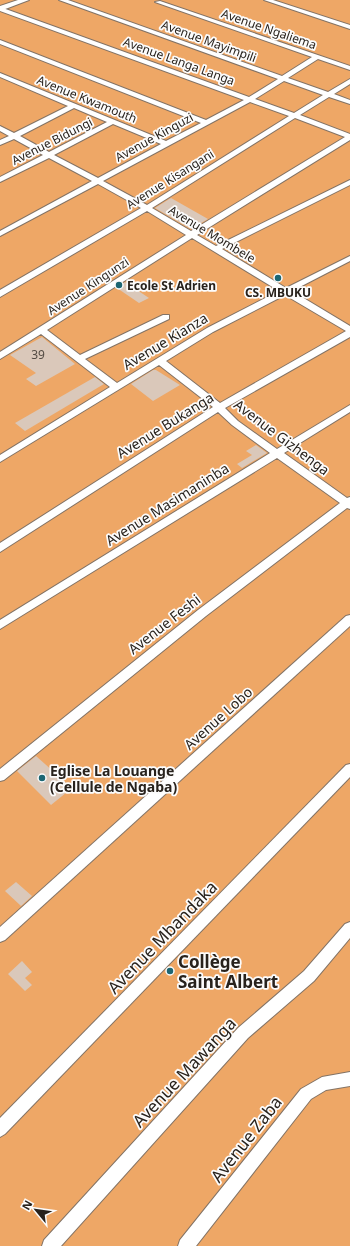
<svg xmlns="http://www.w3.org/2000/svg" width="350" height="1246" viewBox="0 0 350 1246" font-family="'Noto Sans',sans-serif">
	<rect width="100%" height="100%" fill="#feebdc"/>
	<rect fill="#eea766" x="0" y="0" width="350" height="1246"/>
	<g fill="#dac8ba">
		<path d="M 171,198 L 208,219 L 191,229 L 155,208 Z"/>
		<path d="M 125,282 L 149,298 L 139,303 L 117,288 Z"/>
		<path d="M 42,337 L 75,364 L 36,386 L 26,379 L 36,373 L 10,355 Z"/>
		<path d="M 153,370 L 156,370 L 180,385 L 153,401 L 131,384 Z"/>
		<path d="M 95,377 L 104,384 L 25,431 L 15,423 Z"/>
		<path d="M 256,445 L 267,453 L 242,468 L 237,464 L 252,455 L 246,451 Z"/>
		<path d="M 36,756 L 72,788 L 51,805 L 17,771 Z"/>
		<path d="M 16,882 L 32,896 L 21,906 L 5,891 Z"/>
		<path d="M 22,961 L 32,972 L 25,978 L 32,985 L 25,991 L 8,974 Z"/>
	</g>
	<g fill="none" stroke-linecap="round" stroke-linejoin="round">
		<defs>
			<g id="minor">
				<path d="M 59,0 L 68,0 L 282,76 L 312,57 L 155,2 L 160,1 L 350,66 L 350,70 L 318,59 L 288,78 L 328,92 L 350,79 L 350,84 L 334,94 L 350,100 L 350,104 L 329,97 L 300,115 L 350,134 L 350,140 L 197,235 L 216,246 L 350,180 L 350,185 L 222,249 L 286,288 L 350,256 L 350,261 L 292,291 L 350,326 L 350,337 L 225,408 L 238,421 L 277,449 L 350,405 L 350,412 L 284,453 L 347,498 L 350,497 L 350,509 L 347,508 L 206,616 L 4,780 L 0,781 L 0,769 L 198,610 L 340,503 L 277,458 L 0,629 L 0,620 L 270,453 L 232,425 L 218,412 L 0,552 L 0,543 L 213,407 L 159,365 L 0,462 L 0,455 L 110,387 L 41,334 L 0,359 L 0,352 L 186,235 L 147,211 L 0,297 L 0,290 L 141,208 L 98,184 L 0,236 L 0,231 L 92,181 L 49,158 L 0,182 L 0,177 L 43,155 L 14,139 L 0,145 L 0,140 L 9,136 L 0,131 L 0,126 L 14,133 L 68,106 L 0,77 L 0,73 L 166,141 L 201,123 L 0,44 L 0,40 L 206,120 L 244,100 L 0,11 L 0,7 L 249,97 L 278,79 ZM 284,81 L 323,95 L 294,113 L 255,99 ZM 250,102 L 289,116 L 147,205 L 103,181 ZM 74,108 L 107,122 L 49,152 L 20,136 ZM 295,118 L 345,137 L 191,231 L 152,208 ZM 113,124 L 161,144 L 98,178 L 54,155 ZM 192,238 L 279,291 L 207,328 L 117,383 L 85,359 L 169,319 L 169,315 L 163,315 L 80,355 L 47,330 ZM 285,295 L 346,331 L 220,403 L 166,361 L 213,332 Z"/>
				<path d="M 264,0 L 273,0 L 350,25 L 350,29 Z"/>
				<path d="M 350,615 L 350,626 L 5,940 L 0,942 L 0,927 L 346,616 Z"/>
				<path d="M 350,764 L 350,777 L 5,1134 L 0,1137 L 0,1118 L 346,765 Z"/>
				<path d="M 350,922 L 350,938 L 314,981 L 248,1038 L 61,1246 L 42,1246 L 44,1240 L 238,1028 L 304,971 L 345,924 Z"/>
				<path d="M 350,1072 L 350,1086 L 326,1090 L 311,1099 L 196,1246 L 178,1246 L 180,1240 L 301,1089 L 322,1077 Z"/>
			</g>
			<path id="major" d="M 18,0 L 29,0 L 0,11 L 0,6 Z"/>
		</defs>
		<use href="#minor" stroke="#837365" stroke-width="2"/>
		<use href="#major" stroke="#837365" stroke-width="2"/>
		<use href="#minor" fill="#fff" fill-rule="evenodd"/>
		<use href="#major" fill="#fff" fill-rule="evenodd"/>
	</g>
	<g fill="#1d6673" stroke="#fcfcfc" stroke-width="1.5">
		<circle cx="278" cy="278" r="4"/>
		<circle cx="119" cy="285" r="4"/>
		<circle cx="42" cy="778" r="4"/>
		<circle cx="170" cy="971" r="4"/>
	</g>
	<g text-anchor="middle" dominant-baseline="central" stroke-width="3.5" stroke-linejoin="round" paint-order="stroke">
		<g font-size="12" fill="#28221c" stroke="#fcfcfc">
			<text transform="translate(269 29) rotate(19)">Avenue Ngaliema</text>
			<text transform="translate(209 41) rotate(20)">Avenue Mayimpili</text>
			<text transform="translate(179 61) rotate(20)">Avenue Langa Langa</text>
			<text transform="translate(87 99) rotate(22)">Avenue Kwamouth</text>
			<text transform="translate(154 137) rotate(-29)">Avenue Kinguzi</text>
			<text transform="translate(52 141) rotate(-27)">Avenue Bidungi</text>
			<text transform="translate(170 179) rotate(-32)">Avenue Kisangani</text>
			<text transform="translate(212 234) rotate(31)">Avenue Mombele</text>
			<text transform="translate(88 286) rotate(-33)">Avenue Kingunzi</text>
		</g>
		<g font-size="12" font-weight="bold" fill="#28221c" stroke="#fcfcfc" text-anchor="start">
			<text x="127" y="285">Ecole St Adrien</text>
			<text x="278" y="292" text-anchor="middle">CS. MBUKU</text>
		</g>
		<g font-size="12" fill="#544c44">
			<text x="38" y="354">39</text>
		</g>
		<g font-size="14" fill="#28221c" stroke="#fcfcfc">
			<text transform="translate(165 341) rotate(-31)">Avenue Kianza</text>
			<text transform="translate(165 425) rotate(-32)">Avenue Bukanga</text>
			<text transform="translate(282 437) rotate(37)">Avenue Gizhenga</text>
			<text transform="translate(167 504) rotate(-32)">Avenue Masimaninba</text>
			<text transform="translate(164 624) rotate(-38)">Avenue Feshi</text>
			<text transform="translate(218 718) rotate(-42)">Avenue Lobo</text>
		</g>
		<g font-size="14" font-weight="bold" fill="#28221c" stroke="#fcfcfc" text-anchor="start">
			<text x="50" y="770">Eglise La Louange<tspan x="50" dy="16">(Cellule de Ngaba)</tspan></text>
		</g>
		<g font-size="17" fill="#28221c" stroke="#fcfcfc">
			<text transform="translate(162 937) rotate(-46)">Avenue Mbandaka</text>
			<text transform="translate(184 1072) rotate(-47)">Avenue Mawanga</text>
			<text transform="translate(246 1139) rotate(-52)">Avenue Zaba</text>
		</g>
		<g font-size="17" font-weight="bold" fill="#28221c" stroke="#fcfcfc" text-anchor="start">
			<text x="178" y="961">Collège<tspan x="178" dy="20">Saint Albert</tspan></text>
		</g>
	</g>
	<g transform="translate(36 1210) rotate(299)" stroke="#fcfcfc" stroke-width="3" paint-order="stroke">
	<path d="M0-3L7 15L0 10L-7 15Z" fill="#28221c"/>
	<text y="-6" font-size="11" font-weight="bold" text-anchor="middle" fill="#28221c">N</text>
	</g>
</svg>
